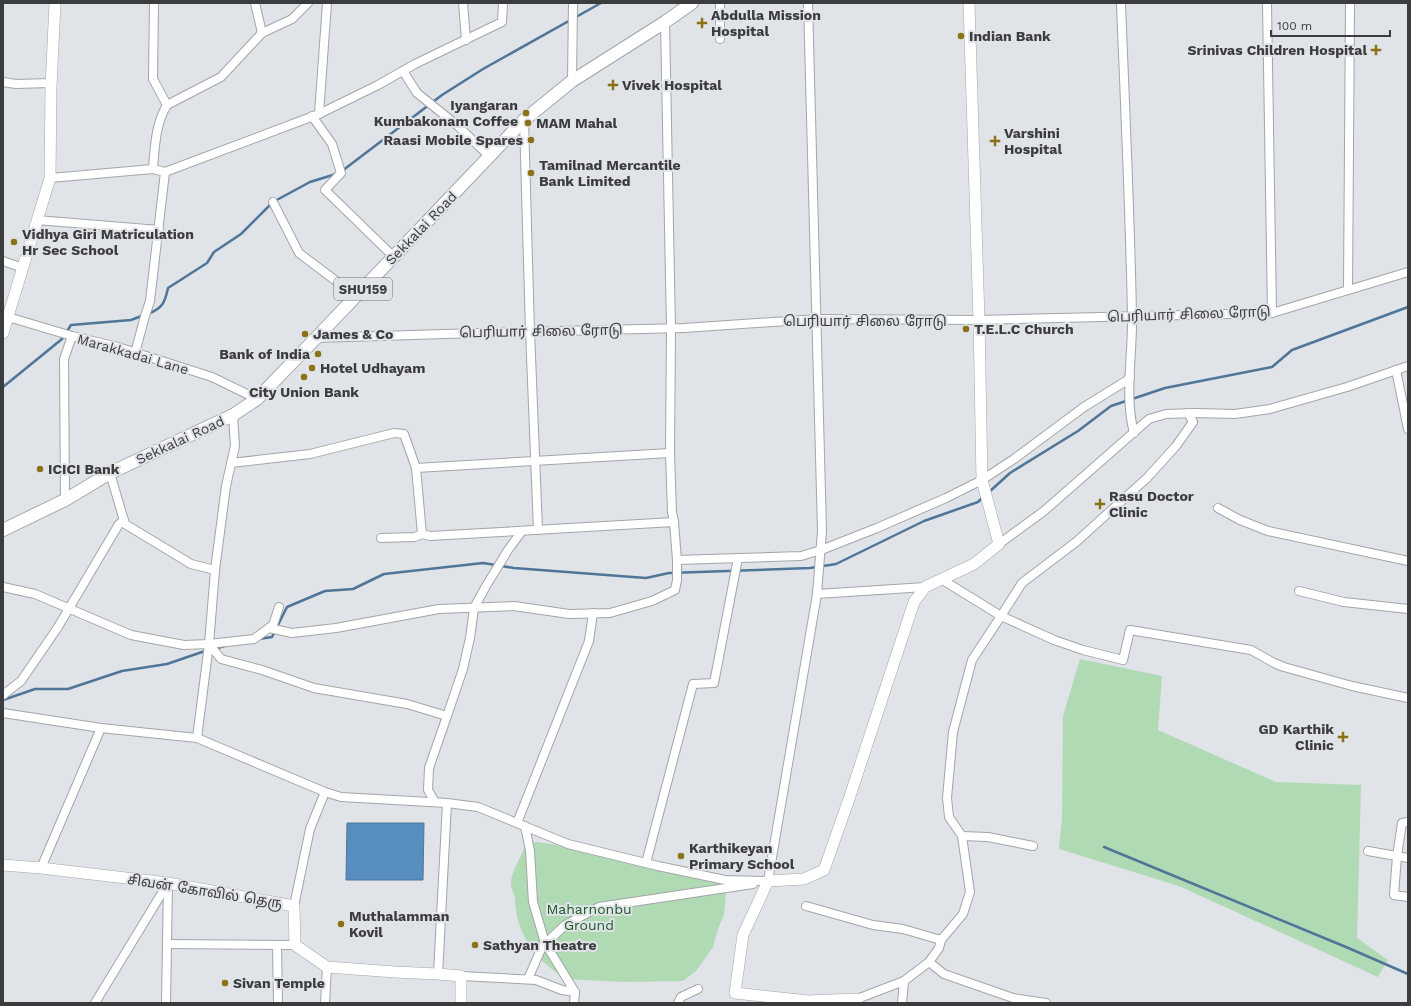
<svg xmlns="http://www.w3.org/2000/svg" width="1411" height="1006" viewBox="0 0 1411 1006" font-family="'Work Sans','Noto Sans Tamil',sans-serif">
	<rect width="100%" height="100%" fill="#e0e3e7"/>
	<g fill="#b0dab4">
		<path d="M 1080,659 L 1162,676 L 1158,730 L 1276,782 L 1361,785 L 1357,938 L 1388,960 L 1378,977 L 1179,886 L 1059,849 L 1062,817 L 1063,716 Z"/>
		<path d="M 537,842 L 563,846 L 701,880 L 727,883 L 724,915 L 718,929 L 713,947 L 696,971 L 683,981 L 623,982 L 566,979 C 544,966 525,945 518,920 C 516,913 515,906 515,899 C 514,893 510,887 511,881 C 512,871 522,855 526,844 Z"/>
	</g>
	<path fill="#578ebf" stroke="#4f7598" d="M 347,823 L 424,823 L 423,880 L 346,880 Z"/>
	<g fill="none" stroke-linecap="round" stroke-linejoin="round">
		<g stroke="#4f7598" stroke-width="2.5">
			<path d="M 342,171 L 442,95 L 483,69 L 601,3"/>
			<path d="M 148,314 C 163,308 165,302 168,288 L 207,263 L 214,252 L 241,234 L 273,202 L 310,182 L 336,174"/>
			<path d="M 3,387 L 62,339 L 71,325 L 131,320 L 144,315"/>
			<path d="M 988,493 L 1010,473 L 1078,431 L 1111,406 L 1165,388 L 1272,367 L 1292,350 L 1408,307"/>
			<path d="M 501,566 L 514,568 L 646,578 L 669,573 L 810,568 L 836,564 L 924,521 L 978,502 L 983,497"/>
			<path d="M 259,639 L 272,637 L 287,607 L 325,591 L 353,589 L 384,574 L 483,563 L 496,565"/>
			<path d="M 214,649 L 225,646"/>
			<path d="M 3,700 L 35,689 L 68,689 L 122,671 L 167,664 L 205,651"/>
			<path d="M 1104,847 L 1346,947 L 1408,974"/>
		</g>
		<defs>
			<g id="street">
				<path d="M 154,3 L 153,79 L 167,105"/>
				<path d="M 255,3 L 262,33"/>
				<path d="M 463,3 L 466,40"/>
				<path d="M 808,3 L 822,531 L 817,594"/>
				<path d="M 1121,3 C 1125,107 1130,211 1132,315 C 1133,354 1124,395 1134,433"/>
				<path d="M 1267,3 L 1272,313"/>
				<path d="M 665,22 L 671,328 L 670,453 L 672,512 L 674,522"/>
				<path d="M 720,39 L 720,3"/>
				<path d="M 403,71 L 417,93 L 458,126 L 489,156"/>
				<path d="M 572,81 L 573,3"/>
				<path d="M 3,82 L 16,84 L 51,83"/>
				<path d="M 167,105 L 221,77 L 262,33 L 292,19 L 308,3"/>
				<path d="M 319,114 L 327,3"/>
				<path d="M 312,116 L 332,144 L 341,173 L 325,190 L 394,257"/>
				<path d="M 524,120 L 530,331 L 538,530"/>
				<path d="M 153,169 C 155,147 155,125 167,105"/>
				<path d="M 50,178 L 153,169 L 165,172 L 319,114 L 378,85 L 415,64 L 502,22 L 503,3"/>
				<path d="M 273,202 L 299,253 L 356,296"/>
				<path d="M 37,220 L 159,230"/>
				<path d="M 3,261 L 23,268"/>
				<path d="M 1348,289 L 1350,3"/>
				<path d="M 8,317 L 72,336"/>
				<path d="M 316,338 L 477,333 L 684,328 L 817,319 L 979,320 L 1272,313 L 1408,272"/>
				<path d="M 135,353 L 145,316 L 150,301 L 165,172"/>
				<path d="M 1396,370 L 1408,429"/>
				<path d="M 231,463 L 310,454 L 394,433 L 404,434 L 416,468 L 422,534"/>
				<path d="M 416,468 L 670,453"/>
				<path d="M 110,473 L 125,524 L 191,564 L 215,570 L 209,644 L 197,738"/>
				<path d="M 65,500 L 64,359 L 72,336 L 118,347 L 212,377 L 257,399"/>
				<path d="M 1218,508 L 1240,520 L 1268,531 L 1408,561"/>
				<path d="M 999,544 L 1044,511 L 1149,419 L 1166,414 L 1196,413 L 1235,414 L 1270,409 L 1347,387 L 1408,366"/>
				<path d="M 677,560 L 801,556 L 821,550 L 877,528 L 946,498 L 982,480 L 1014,459 L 1084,407 L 1126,381 L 1130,377"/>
				<path d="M 215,570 L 226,486 L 235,446 L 233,415"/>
				<path d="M 941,579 L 1001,616 L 1022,583 L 1076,542 L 1147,478 L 1176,446 L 1193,422 L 1188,413"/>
				<path d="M 3,587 L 35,594 L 131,635 L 184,645 L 209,644 L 254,639 L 273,625 L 279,607"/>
				<path d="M 1299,591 L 1344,602 L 1408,609"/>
				<path d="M 269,628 L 292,633 L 336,628 L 439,609 L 514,606 L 569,614 L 610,613 L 652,601 L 675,590 L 677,580 L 677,560 L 674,522 L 430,536 L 422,534 L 415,537 L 381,538"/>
				<path d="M 209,644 L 221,659 L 262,670 L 314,688 L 407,704 L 447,716 L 463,669 L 470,638 L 474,608 L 486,586 L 508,550 L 522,531"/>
				<path d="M 3,695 L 21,681 L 58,627 L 119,524 L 124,520"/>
				<path d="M 3,713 L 101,728 L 197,738 L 325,792 L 341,797 L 447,803 L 478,807 L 568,844 L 658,866 L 725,880 L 768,881 L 817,594 L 925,587"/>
				<path d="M 435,802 L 428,790 L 429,768 L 447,716"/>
				<path d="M 1408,822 L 1402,823 L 1397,856 L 1394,895 L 1408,897"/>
				<path d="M 517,823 L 589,641 L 593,613"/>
				<path d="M 525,826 L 530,851 L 533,902 L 545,943 L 575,992 L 574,1003"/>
				<path d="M 962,836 L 988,837 L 1033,846"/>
				<path d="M 1368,851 L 1408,858"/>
				<path d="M 646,863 L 693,684 L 714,683 L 738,558"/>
				<path d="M 41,868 L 101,728"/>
				<path d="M 294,906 L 310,829 L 325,792"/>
				<path d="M 806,906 L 873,925 L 903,929 L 941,940"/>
				<path d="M 167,944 L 295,945"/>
				<path d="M 277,945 L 278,1003"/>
				<path d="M 929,962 L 944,974 L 1013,998 L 1046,1003"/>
				<path d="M 438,974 L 447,803"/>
				<path d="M 461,976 L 536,980 L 562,990 L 575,992"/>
				<path d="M 528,979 L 542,947 L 565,925 L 599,907 L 753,884"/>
				<path d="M 904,981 L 929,962 L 939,948 L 941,940 L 963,914 L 970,892 L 962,836 L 949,817 L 947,798 L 953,732 L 972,660 L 1001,616 L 1054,640 L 1083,650 L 1123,660 L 1130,630 L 1251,650 L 1274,663 L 1284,667 L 1352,686 L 1408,698"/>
				<path d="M 857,999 L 904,981 L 902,1003"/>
				<path d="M 95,1003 L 168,883"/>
				<path d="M 166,1003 L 168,883"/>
				<path d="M 325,1003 L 327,967"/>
				<path d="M 678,1003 L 681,997 L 698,989"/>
			</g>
			<g id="secondary">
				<path d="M 3,333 L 50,178 L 51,87 L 55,3"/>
				<path d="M 3,865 L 41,868 L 168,883 L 294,906 L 295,945 L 327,967 L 395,972 L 438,974 L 461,976 L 461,1003"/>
				<path d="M 857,1003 L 857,999 L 808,1001 L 735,993 L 743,935 L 768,881 L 804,879 L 824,870 L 849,799 L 914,602 L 925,587 L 974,564 L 999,544 L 982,480 L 979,320 L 969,3"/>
			</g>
			<path id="primary" d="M 3,530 L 65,500 L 110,473 L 233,415 L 257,399 L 316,338 L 524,120 L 572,81 L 665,22 L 692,3"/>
		</defs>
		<use href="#street" stroke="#a2a6a9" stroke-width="10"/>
		<use href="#secondary" stroke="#a2a6a9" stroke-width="12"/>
		<use href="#primary" stroke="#a2a6a9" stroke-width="14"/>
		<use href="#street" stroke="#fff" stroke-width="8"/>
		<use href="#secondary" stroke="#fff" stroke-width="11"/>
		<use href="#primary" stroke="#fff" stroke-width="12"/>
	</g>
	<g fill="#8a7215" stroke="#e0e3e7" stroke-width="1.5">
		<path d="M700 17h4v4h4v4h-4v4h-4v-4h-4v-4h4z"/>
		<circle cx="961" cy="36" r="4"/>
		<path d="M1374 44h4v4h4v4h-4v4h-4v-4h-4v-4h4z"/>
		<path d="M611 79h4v4h4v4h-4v4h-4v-4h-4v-4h4z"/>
		<circle cx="526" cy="113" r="4"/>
		<circle cx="528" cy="123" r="4"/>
		<circle cx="531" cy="140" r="4"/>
		<path d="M993 135h4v4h4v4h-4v4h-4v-4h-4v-4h4z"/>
		<circle cx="531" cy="173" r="4"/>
		<circle cx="14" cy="242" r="4"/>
		<circle cx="966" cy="329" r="4"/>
		<circle cx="305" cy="334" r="4"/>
		<circle cx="318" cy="354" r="4"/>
		<circle cx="312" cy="368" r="4"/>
		<circle cx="304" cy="377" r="4"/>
		<circle cx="40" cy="469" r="4"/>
		<path d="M1098 498h4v4h4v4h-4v4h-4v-4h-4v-4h4z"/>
		<path d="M1341 731h4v4h4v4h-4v4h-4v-4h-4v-4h4z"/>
		<circle cx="681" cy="856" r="4"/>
		<circle cx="341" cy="924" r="4"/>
		<circle cx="475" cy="945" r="4"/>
		<circle cx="225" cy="983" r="4"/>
	</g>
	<g text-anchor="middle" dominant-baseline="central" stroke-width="4" stroke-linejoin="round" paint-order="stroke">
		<rect fill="#e0e3e7" stroke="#6c6e71" stroke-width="1" x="334" y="278" width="58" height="22" rx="3"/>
		<g font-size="13" font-weight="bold" fill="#3b3c3e">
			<text x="363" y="289">SHU159</text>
		</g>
		<g font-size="14" font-weight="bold" fill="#3b3c3e" stroke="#e0e3e7" text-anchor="start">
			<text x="711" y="15">Abdulla Mission<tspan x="711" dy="16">Hospital</tspan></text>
			<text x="969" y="36">Indian Bank</text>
			<text x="1367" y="50" text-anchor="end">Srinivas Children Hospital</text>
			<text x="622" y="85">Vivek Hospital</text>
			<text x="518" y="105" text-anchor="end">Iyangaran<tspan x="518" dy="16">Kumbakonam Coffee</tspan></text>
			<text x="536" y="123">MAM Mahal</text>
			<text x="1004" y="133">Varshini<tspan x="1004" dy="16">Hospital</tspan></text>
			<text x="523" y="140" text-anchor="end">Raasi Mobile Spares</text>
			<text x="539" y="165">Tamilnad Mercantile<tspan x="539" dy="16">Bank Limited</tspan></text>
			<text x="22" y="234">Vidhya Giri Matriculation<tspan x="22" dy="16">Hr Sec School</tspan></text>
			<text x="974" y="329">T.E.L.C Church</text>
			<text x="313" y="334">James &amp; Co</text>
			<text x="310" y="354" text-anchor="end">Bank of India</text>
			<text x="320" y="368">Hotel Udhayam</text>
			<text x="304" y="392" text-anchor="middle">City Union Bank</text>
			<text x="48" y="469">ICICI Bank</text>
			<text x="1109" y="496">Rasu Doctor<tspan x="1109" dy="16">Clinic</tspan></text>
			<text x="1334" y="729" text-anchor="end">GD Karthik<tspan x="1334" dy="16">Clinic</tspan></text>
			<text x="689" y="848">Karthikeyan<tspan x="689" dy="16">Primary School</tspan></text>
			<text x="349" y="916">Muthalamman<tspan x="349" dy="16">Kovil</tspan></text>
			<text x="483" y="945">Sathyan Theatre</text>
			<text x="233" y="983">Sivan Temple</text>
		</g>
		<g font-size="14" fill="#3b3c3e" stroke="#e0e3e7">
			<text transform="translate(421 228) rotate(-46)">Sekkalai Road</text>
			<text transform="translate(1189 314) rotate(-2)">பெரியார் சிலை ரோடு</text>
			<text x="865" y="321">பெரியார் சிலை ரோடு</text>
			<text transform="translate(541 331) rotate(-1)">பெரியார் சிலை ரோடு</text>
			<text transform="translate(133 354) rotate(16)">Marakkadai Lane</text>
			<text transform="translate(180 440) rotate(-25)">Sekkalai Road</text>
			<text transform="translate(205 891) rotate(9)">சிவன் கோவில் தெரு</text>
		</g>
		<g font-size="14" fill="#1c5929" stroke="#e0e3e7">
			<text x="589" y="909">Maharnonbu<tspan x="589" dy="16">Ground</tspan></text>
		</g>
	</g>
	<rect width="1411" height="1006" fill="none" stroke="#3b3c3e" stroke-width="8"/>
	<path d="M1271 30v6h119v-6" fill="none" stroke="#3b3c3e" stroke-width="2"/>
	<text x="1277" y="30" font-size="12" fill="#3b3c3e" stroke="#e0e3e7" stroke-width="3" paint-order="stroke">100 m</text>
</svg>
